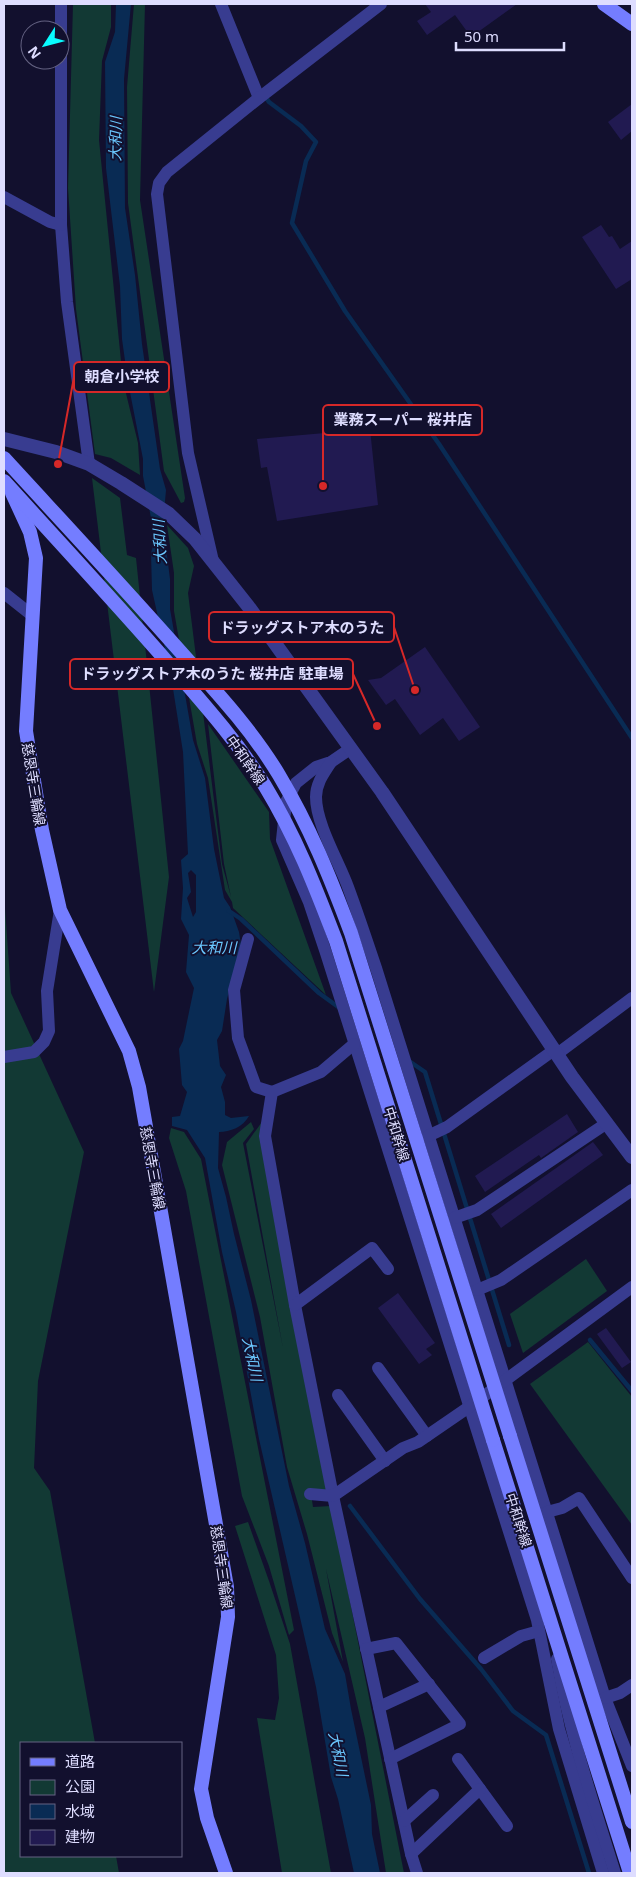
<svg xmlns="http://www.w3.org/2000/svg" width="636" height="1877" viewBox="0 0 636 1877" font-family="'Noto Sans','Noto Sans JP',sans-serif">
	<rect width="100%" height="100%" fill="#12102e"/>
	<g fill="#123934">
		<path d="M 73,4 L 111,4 L 111,27 L 102,61 L 99,140 L 123,381 L 138,443 L 140,475 L 111,458 L 95,454 L 76,309 L 68,188 Z"/>
		<path d="M 134,4 L 145,4 L 140,200 L 185,498 L 184,502 L 181,503 L 164,471 L 128,203 L 127,87 Z"/>
		<path d="M 92,478 L 120,498 L 127,555 L 136,558 L 169,877 L 154,992 Z"/>
		<path d="M 167,525 L 188,548 L 194,566 L 188,593 L 222,864 L 231,897 L 224,864 L 208,724 L 269,812 L 270,839 L 326,995 L 233,908 L 232,902 L 225,890 L 208,778 L 197,744 L 174,611 L 174,573 Z"/>
		<path d="M 4,894 L 11,993 L 84,1152 L 38,1381 L 34,1468 L 50,1491 L 95,1743 L 21,1743 L 21,1856 L 116,1856 L 119,1873 L 4,1873 Z"/>
		<path d="M 264,1119 L 329,1496 L 311,1494 L 313,1507 L 331,1506 L 404,1873 L 386,1873 L 365,1738 L 326,1569 L 343,1662 L 332,1633 L 307,1534 L 287,1467 L 260,1317 L 222,1165 L 227,1142 L 251,1122 L 254,1129 L 243,1143 L 283,1348 L 246,1144 Z"/>
		<path d="M 171,1128 L 184,1132 L 201,1159 L 294,1630 L 289,1635 L 269,1566 L 242,1496 L 186,1191 L 169,1138 Z"/>
		<path d="M 586,1259 L 607,1291 L 523,1353 L 510,1314 Z"/>
		<path d="M 588,1342 L 632,1397 L 632,1525 L 530,1384 Z"/>
		<path d="M 248,1522 L 269,1581 L 290,1644 L 331,1873 L 282,1873 L 257,1718 L 275,1720 L 279,1698 L 276,1655 L 235,1526 Z"/>
	</g>
	<path fill="#092b54" fill-rule="evenodd" d="M 116,4 L 131,4 L 124,79 L 125,208 L 135,275 L 142,344 L 160,469 L 166,490 L 163,524 L 170,579 L 170,609 L 193,740 L 205,778 L 214,849 L 224,898 L 230,907 L 239,932 L 241,945 L 227,999 L 222,1031 L 217,1040 L 220,1066 L 226,1075 L 221,1087 L 225,1102 L 225,1115 L 231,1118 L 249,1116 C 243,1127 230,1132 219,1132 L 218,1168 L 226,1197 L 234,1234 L 251,1300 L 289,1486 L 305,1543 L 325,1629 L 345,1674 L 351,1709 L 371,1805 L 372,1834 L 380,1873 L 354,1873 L 338,1799 L 331,1777 L 316,1687 L 259,1439 L 236,1312 L 222,1252 L 205,1158 L 187,1130 L 172,1126 L 172,1117 L 180,1116 L 187,1092 L 182,1085 L 179,1049 L 183,1041 L 194,988 L 186,972 L 189,935 L 181,919 L 183,888 L 181,860 L 188,854 L 183,752 L 171,676 L 152,590 L 151,553 L 155,539 L 143,476 L 143,459 L 128,382 L 122,339 L 120,286 L 106,168 L 105,62 L 115,32 ZM 191,870 L 196,875 L 196,912 L 193,917 L 187,898 L 191,892 L 188,873 Z"/>
	<g fill="none" stroke-linecap="round" stroke-linejoin="round">
		<g stroke="#092b54" stroke-width="4.5">
			<path d="M 265,96 L 269,102 L 301,126 L 316,142 L 306,161 L 292,223 L 345,311 L 439,444 L 632,738"/>
			<path d="M 229,911 L 241,919 L 319,993 L 341,1009"/>
			<path d="M 409,1061 L 425,1072 L 509,1345"/>
			<path d="M 590,1340 L 632,1391"/>
			<path d="M 350,1506 L 420,1599 L 481,1669 L 513,1711 L 546,1735 L 589,1873"/>
		</g>
	</g>
	<g fill="#211a51">
		<path d="M 425,4 L 517,4 L 471,37 L 455,15 L 427,35 L 417,21 L 431,12 Z"/>
		<path d="M 632,104 L 632,131 L 621,140 L 608,122 Z"/>
		<path d="M 601,225 L 609,237 L 612,236 L 620,249 L 632,241 L 632,279 L 616,289 L 582,237 Z"/>
		<path d="M 370,429 L 378,505 L 277,521 L 267,467 L 261,468 L 257,439 Z"/>
		<path d="M 425,647 L 480,727 L 459,741 L 443,718 L 420,735 L 395,699 L 386,705 L 368,680 L 381,678 Z"/>
		<path d="M 567,1114 L 578,1132 L 541,1158 L 539,1155 L 485,1192 L 475,1176 Z"/>
		<path d="M 593,1142 L 603,1155 L 501,1228 L 491,1214 Z"/>
		<path d="M 398,1293 L 435,1343 L 426,1349 L 432,1355 L 419,1364 L 378,1308 Z"/>
		<path d="M 606,1328 L 631,1362 L 622,1368 L 597,1334 Z"/>
	</g>
	<g fill="none" stroke-linecap="round" stroke-linejoin="round">
		<g stroke="#383c90" stroke-width="12">
			<path d="M 61,4 L 61,225 L 67,302 L 89,464"/>
			<path d="M 221,4 L 259,98"/>
			<path d="M 4,197 L 50,222 L 61,225"/>
			<path d="M 213,561 L 188,453 L 157,194 L 159,183 L 167,172 L 259,98 L 381,4"/>
			<path d="M 4,593 L 33,616"/>
			<path d="M 350,749 L 331,762 L 316,767 L 296,783 L 286,802 L 282,840 L 309,902 L 326,953 L 537,1620 L 559,1729 L 603,1873"/>
			<path d="M 331,762 C 324,773 316,783 316,797 C 316,824 339,862 348,887 C 358,914 367,941 376,968 L 605,1698 L 632,1766"/>
			<path d="M 248,939 L 234,990 L 238,1038 L 256,1087 L 272,1092"/>
			<path d="M 354,1044 L 321,1072 L 272,1092 L 265,1136 L 295,1305 L 333,1496 L 411,1854 L 417,1873"/>
			<path d="M 557,1054 L 632,998"/>
			<path d="M 4,1057 L 34,1052 L 44,1042 L 49,1031 L 47,991 L 60,910"/>
			<path d="M 428,1136 L 447,1127 L 554,1050"/>
			<path d="M 454,1218 L 477,1210 L 607,1123"/>
			<path d="M 477,1290 L 501,1280 L 632,1190"/>
			<path d="M 295,1305 L 372,1248 L 388,1269"/>
			<path d="M 378,1368 L 427,1436"/>
			<path d="M 338,1395 L 385,1461"/>
			<path d="M 310,1494 L 333,1496 L 403,1448 L 418,1442 L 469,1407 L 632,1287"/>
			<path d="M 547,1512 L 562,1508 L 579,1498 L 632,1578"/>
			<path d="M 366,1649 L 396,1643 L 460,1724 L 390,1759"/>
			<path d="M 484,1658 L 521,1636 L 539,1631"/>
			<path d="M 557,1659 C 569,1732 593,1802 615,1873"/>
			<path d="M 605,1698 L 620,1693 L 632,1685"/>
			<path d="M 379,1707 L 429,1684"/>
			<path d="M 458,1759 L 507,1826"/>
			<path d="M 404,1821 L 433,1795"/>
			<path d="M 411,1854 L 480,1789"/>
		</g>
		<path stroke="#383c90" stroke-width="14" d="M 4,439 L 56,452 L 89,464 L 121,483 L 169,514 L 195,539 L 248,606 L 382,792 L 572,1077 L 632,1157"/>
		<g stroke="#747dff" stroke-width="14">
			<path d="M 604,4 L 632,24"/>
			<path d="M 12,493 L 30,532 L 36,558 L 26,731 L 42,830 L 60,910 L 129,1051 L 139,1087 L 227,1587 L 228,1617 L 201,1789 L 207,1818 L 226,1873"/>
			<path d="M 510,1436 L 632,1822"/>
			<path d="M 493,1440 L 630,1873"/>
		</g>
		<g stroke="#747dff" stroke-width="14">
			<path d="M 4,458 C 59,518 115,578 170,640 C 208,683 249,725 279,775 C 310,827 330,877 351,933 L 510,1436"/>
			<path d="M 4,481 C 59,542 115,602 169,664 C 203,703 238,742 265,786 C 296,837 315,886 336,941 L 493,1440"/>
		</g>
	</g>
	<g text-anchor="middle" dominant-baseline="central" stroke-width="4" stroke-linejoin="round" paint-order="stroke">
		<g font-size="14" fill="#deddff" stroke="#12102e">
			<text transform="translate(246 760) rotate(55)">中和幹線</text>
			<text transform="translate(34 784) rotate(81)">慈恩寺三輪線</text>
			<text transform="translate(397 1134) rotate(73)">中和幹線</text>
			<text transform="translate(153 1168) rotate(80)">慈恩寺三輪線</text>
			<text transform="translate(519 1520) rotate(72)">中和幹線</text>
			<text transform="translate(222 1567) rotate(82)">慈恩寺三輪線</text>
		</g>
		<g font-size="15" font-style="italic" fill="#6bc8ff" stroke="#12102e">
			<text transform="translate(115 139) rotate(-89)">大和川</text>
			<text transform="translate(159 542) rotate(-93)">大和川</text>
			<text x="214" y="947">大和川</text>
			<text transform="translate(253 1359) rotate(78)">大和川</text>
			<text transform="translate(339 1754) rotate(79)">大和川</text>
		</g>
	</g>
	<path fill="none" stroke="#d62828" stroke-width="2" d="M58 464L74 377M323 486L323 420M415 690L394 627M377 726L353 674"/>
	<g fill="#d62828" stroke="#12102e" stroke-width="2">
		<circle cx="58" cy="464" r="5"/>
		<circle cx="323" cy="486" r="5"/>
		<circle cx="415" cy="690" r="5"/>
		<circle cx="377" cy="726" r="5"/>
	</g>
	<g fill="#12102e" stroke="#d62828" stroke-width="2">
		<rect x="74" y="362" width="95" height="30" rx="5"/>
		<rect x="323" y="405" width="159" height="30" rx="5"/>
		<rect x="209" y="612" width="185" height="30" rx="5"/>
		<rect x="70" y="659" width="283" height="30" rx="5"/>
	</g>
	<g font-size="15" text-anchor="middle" font-weight="bold" fill="#deddff">
		<text x="122" y="382">朝倉小学校</text>
		<text x="403" y="425">業務スーパー 桜井店</text>
		<text x="302" y="633">ドラッグストア木のうた</text>
		<text x="212" y="679">ドラッグストア木のうた 桜井店 駐車場</text>
	</g>
	<rect width="636" height="1877" fill="none" stroke="#deddff" stroke-width="10"/>
	<rect x="20" y="1742" width="162" height="115" fill="#12102e" stroke="#646282"/>
	<rect x="30" y="1758" width="25" height="8" fill="#747dff" stroke="#646282"/>
	<text x="65" y="1767" font-size="15" fill="#deddff">道路</text>
	<rect x="30" y="1780" width="25" height="15" fill="#123934" stroke="#646282"/>
	<text x="65" y="1792" font-size="15" fill="#deddff">公園</text>
	<rect x="30" y="1804" width="25" height="15" fill="#092b54" stroke="#646282"/>
	<text x="65" y="1817" font-size="15" fill="#deddff">水域</text>
	<rect x="30" y="1830" width="25" height="15" fill="#211a51" stroke="#646282"/>
	<text x="65" y="1842" font-size="15" fill="#deddff">建物</text>
	<g transform="translate(45 45) rotate(234)"><circle r="24" fill="#12102e" stroke="#646282"/>
	<path d="M0-4L9 19L0 12L-9 19Z" fill="#09fcff"/>
	<text y="-8" font-size="14" font-weight="bold" text-anchor="middle" fill="#deddff">N</text>
	</g>
	<path d="M456 42v8h108v-8" fill="none" stroke="#deddff" stroke-width="2.5"/>
	<text x="464" y="42" font-size="15" fill="#deddff" stroke="#12102e" stroke-width="4" paint-order="stroke">50 m</text>
</svg>
